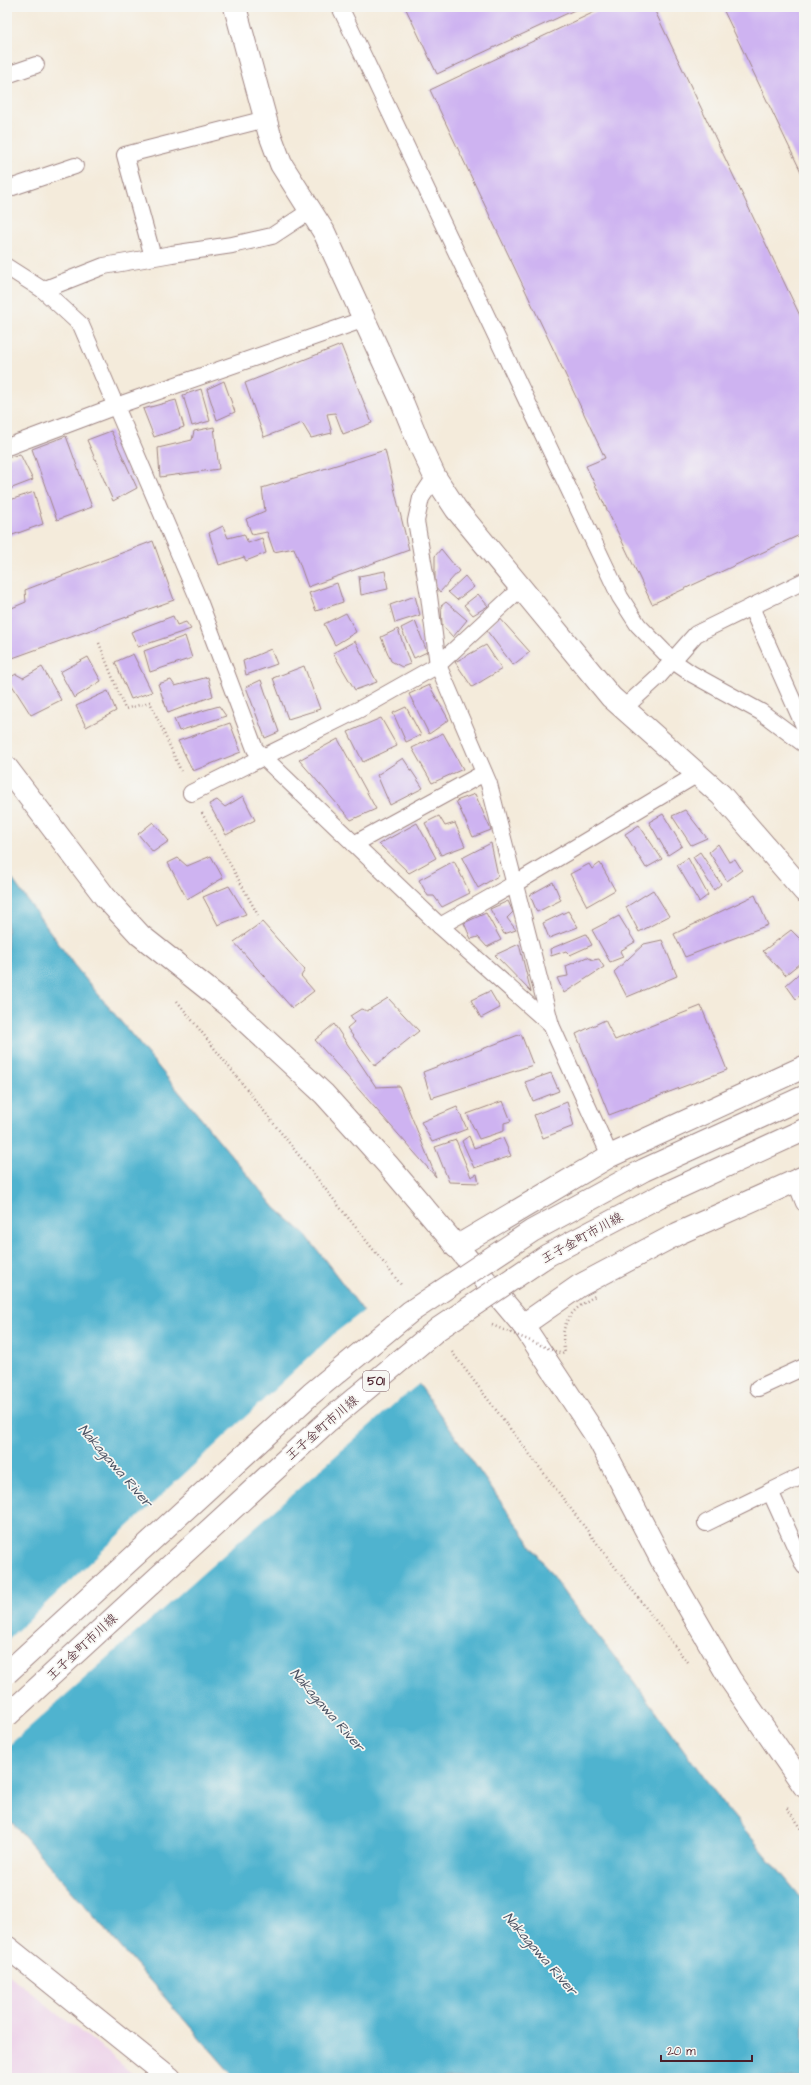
<svg xmlns="http://www.w3.org/2000/svg" width="811" height="2085" viewBox="0 0 811 2085" font-family="'Architects Daughter','Klee One',sans-serif">
	<rect width="100%" height="100%" fill="#f6f6f2"/>
	<filter id="ink" filterUnits="userSpaceOnUse"><feTurbulence type="fractalNoise" baseFrequency=".025" numOctaves="2"/><feDisplacementMap in="SourceGraphic" scale="8" xChannelSelector="R" yChannelSelector="G"/><feConvolveMatrix kernelMatrix="1 2 1 2 8 2 1 2 1" color-interpolation-filters="sRGB"/></filter>
	<filter id="wash" filterUnits="userSpaceOnUse"><feTurbulence type="fractalNoise" baseFrequency=".012" numOctaves="4" result="noise"/><feDisplacementMap in="SourceGraphic" scale="16" xChannelSelector="R" yChannelSelector="G"/><feGaussianBlur stdDeviation="0.9" result="paint"/><feColorMatrix in="noise" values="0 0 0 0 0 0 0 0 0 0 0 0 0 0 0 0 0 1.4 0 .05"/><feComposite in="paint" operator="in"/></filter>
	<g filter="url(#wash)">
		<rect width="100%" height="100%" fill="#f4ebdb"/>
		<path fill="#edd1e9" d="M 7,1973 L 58,2015 L 99,2045 L 137,2078 L 7,2078 Z"/>
		<path fill="#50b3cf" stroke="#4d697d" d="M 7,872 L 74,965 L 275,1208 L 306,1235 L 423,1390 L 567,1597 L 629,1675 L 725,1806 L 804,1901 L 804,2078 L 235,2078 L 7,1817 Z"/>
		<path fill="#f4ebdb" d="M 365,1310 L 420,1383 L 394,1404 L 7,1747 L 7,1640 L 335,1333 Z"/>
		<g id="blocks">
			<g fill="#ceb3f1">
				<path d="M 405,7 L 581,7 L 437,74 Z"/>
				<path d="M 605,7 L 653,7 L 804,324 L 804,533 L 652,604 L 586,466 L 605,458 L 430,90 Z"/>
				<path d="M 722,7 L 804,7 L 804,178 Z"/>
				<path d="M 341,345 L 372,423 L 343,434 L 335,413 L 327,414 L 332,433 L 311,438 L 302,423 L 264,437 L 245,383 Z"/>
				<path d="M 224,381 L 235,412 L 217,420 L 207,389 Z"/>
				<path d="M 201,389 L 210,421 L 192,426 L 183,395 Z"/>
				<path d="M 176,400 L 184,427 L 154,437 L 143,409 Z"/>
				<path d="M 214,427 L 219,469 L 160,477 L 158,448 L 192,440 L 194,431 Z"/>
				<path d="M 111,431 L 137,488 L 113,501 L 87,440 Z"/>
				<path d="M 66,436 L 92,507 L 57,520 L 32,449 Z"/>
				<path d="M 385,450 L 409,550 L 308,587 L 294,548 L 274,552 L 267,532 L 252,535 L 246,519 L 265,511 L 262,488 Z"/>
				<path d="M 20,454 L 33,480 L 7,490 L 7,458 Z"/>
				<path d="M 34,492 L 43,524 L 7,537 L 7,501 Z"/>
				<path d="M 223,526 L 228,538 L 244,534 L 248,543 L 262,538 L 266,553 L 246,561 L 244,557 L 219,565 L 209,533 Z"/>
				<path d="M 153,541 L 174,600 L 7,660 L 7,610 L 26,602 L 25,590 Z"/>
				<path d="M 441,549 L 459,571 L 440,592 L 435,586 L 435,556 Z"/>
				<path d="M 385,571 L 388,589 L 361,595 L 359,576 Z"/>
				<path d="M 465,576 L 474,587 L 457,600 L 448,592 Z"/>
				<path d="M 337,583 L 343,602 L 316,611 L 309,593 Z"/>
				<path d="M 478,594 L 488,606 L 473,615 L 464,605 Z"/>
				<path d="M 415,596 L 420,615 L 395,623 L 390,605 Z"/>
				<path d="M 446,602 L 467,620 L 453,637 L 442,625 L 441,606 Z"/>
				<path d="M 346,613 L 356,632 L 335,645 L 324,624 Z"/>
				<path d="M 173,616 L 177,625 L 186,622 L 191,629 L 138,647 L 131,632 Z"/>
				<path d="M 498,616 L 530,652 L 513,665 L 487,631 Z"/>
				<path d="M 415,621 L 427,652 L 414,658 L 401,628 Z"/>
				<path d="M 398,629 L 410,664 L 402,667 L 391,661 L 381,637 Z"/>
				<path d="M 185,636 L 192,658 L 150,672 L 144,651 Z"/>
				<path d="M 355,641 L 377,682 L 355,690 L 333,653 Z"/>
				<path d="M 486,645 L 502,669 L 472,687 L 455,662 Z"/>
				<path d="M 271,649 L 277,664 L 246,675 L 243,661 Z"/>
				<path d="M 133,654 L 152,692 L 131,699 L 115,662 Z"/>
				<path d="M 88,657 L 101,681 L 74,698 L 60,672 Z"/>
				<path d="M 304,666 L 320,709 L 288,719 L 273,678 Z"/>
				<path d="M 42,667 L 61,700 L 31,715 L 8,679 L 16,674 L 23,678 Z"/>
				<path d="M 208,677 L 213,696 L 168,713 L 158,684 L 171,680 L 175,686 Z"/>
				<path d="M 261,680 L 279,732 L 265,738 L 246,687 Z"/>
				<path d="M 429,685 L 449,720 L 429,734 L 409,694 Z"/>
				<path d="M 108,691 L 116,711 L 86,727 L 76,706 Z"/>
				<path d="M 219,706 L 226,716 L 179,731 L 174,719 Z"/>
				<path d="M 406,707 L 421,735 L 406,742 L 393,713 Z"/>
				<path d="M 381,718 L 397,746 L 363,762 L 348,732 Z"/>
				<path d="M 230,723 L 241,752 L 193,771 L 178,741 Z"/>
				<path d="M 443,733 L 463,769 L 432,783 L 412,748 Z"/>
				<path d="M 338,739 L 376,809 L 351,820 L 299,760 Z"/>
				<path d="M 403,758 L 423,788 L 390,805 L 377,775 Z"/>
				<path d="M 475,794 L 491,830 L 473,837 L 456,801 Z"/>
				<path d="M 243,796 L 255,820 L 226,835 L 209,804 L 217,800 L 225,807 Z"/>
				<path d="M 685,810 L 707,838 L 691,845 L 672,816 Z"/>
				<path d="M 663,814 L 682,846 L 668,855 L 649,822 Z"/>
				<path d="M 439,816 L 445,826 L 455,823 L 465,846 L 441,855 L 425,823 Z"/>
				<path d="M 153,822 L 169,841 L 153,852 L 138,834 Z"/>
				<path d="M 417,823 L 436,858 L 409,873 L 379,844 Z"/>
				<path d="M 639,825 L 662,859 L 646,868 L 625,834 Z"/>
				<path d="M 491,843 L 498,876 L 478,888 L 462,858 Z"/>
				<path d="M 718,844 L 729,862 L 735,859 L 742,870 L 727,881 L 709,852 Z"/>
				<path d="M 700,852 L 721,884 L 714,890 L 693,857 Z"/>
				<path d="M 211,856 L 223,878 L 187,899 L 168,863 L 178,858 L 187,866 Z"/>
				<path d="M 688,858 L 708,895 L 699,902 L 677,865 Z"/>
				<path d="M 454,861 L 470,893 L 442,907 L 434,896 L 428,896 L 419,880 Z"/>
				<path d="M 600,863 L 615,890 L 587,906 L 570,874 L 589,864 L 592,869 Z"/>
				<path d="M 553,882 L 561,900 L 537,912 L 530,895 Z"/>
				<path d="M 229,886 L 246,914 L 218,925 L 203,897 Z"/>
				<path d="M 653,890 L 669,916 L 639,932 L 626,907 Z"/>
				<path d="M 755,895 L 768,925 L 685,957 L 674,934 Z"/>
				<path d="M 508,901 L 513,912 L 507,918 L 516,930 L 504,934 L 490,909 Z"/>
				<path d="M 568,911 L 578,927 L 549,938 L 543,923 Z"/>
				<path d="M 486,913 L 501,940 L 487,947 L 478,937 L 471,939 L 464,923 Z"/>
				<path d="M 619,916 L 635,942 L 620,951 L 623,957 L 610,962 L 592,930 Z"/>
				<path d="M 262,922 L 305,970 L 301,976 L 314,991 L 292,1008 L 234,942 Z"/>
				<path d="M 791,930 L 804,943 L 804,960 L 785,975 L 763,951 Z"/>
				<path d="M 586,934 L 592,945 L 570,955 L 566,951 L 551,956 L 550,949 Z"/>
				<path d="M 662,940 L 677,976 L 627,997 L 614,972 L 644,944 Z"/>
				<path d="M 519,944 L 531,992 L 495,955 Z"/>
				<path d="M 587,957 L 593,960 L 599,959 L 604,967 L 564,993 L 557,978 L 568,976 L 566,966 Z"/>
				<path d="M 804,969 L 804,992 L 796,999 L 786,985 Z"/>
				<path d="M 490,991 L 500,1008 L 481,1018 L 471,1000 Z"/>
				<path d="M 388,998 L 419,1031 L 375,1066 L 347,1028 L 354,1022 L 350,1016 L 361,1009 L 367,1011 Z"/>
				<path d="M 701,1006 L 727,1070 L 609,1115 L 576,1034 L 605,1020 L 615,1040 Z"/>
				<path d="M 334,1024 L 376,1087 L 399,1086 L 436,1177 L 315,1040 Z"/>
				<path d="M 521,1034 L 533,1065 L 431,1098 L 423,1072 Z"/>
				<path d="M 551,1073 L 559,1091 L 533,1101 L 525,1082 Z"/>
				<path d="M 503,1101 L 511,1121 L 504,1123 L 504,1131 L 479,1139 L 467,1114 Z"/>
				<path d="M 567,1102 L 574,1126 L 543,1138 L 534,1115 Z"/>
				<path d="M 457,1107 L 467,1129 L 432,1142 L 421,1122 Z"/>
				<path d="M 469,1136 L 474,1148 L 503,1138 L 511,1156 L 474,1168 L 462,1141 Z"/>
				<path d="M 456,1140 L 471,1177 L 477,1174 L 479,1183 L 449,1182 L 435,1147 Z"/>
			</g>
		</g>
	</g>
	<g filter="url(#ink)">
		<use href="#blocks" fill-opacity="0" stroke="#9f8583" stroke-width="1"/>
		<g fill="none" stroke-linecap="round" stroke-linejoin="round">
			<defs>
				<g id="lane">
					<path d="M 340,7 L 620,597 L 638,625 L 673,661 L 692,674 L 761,712 L 804,744"/>
					<path d="M 7,75 L 36,65"/>
					<path d="M 7,189 L 75,166"/>
					<path d="M 153,257 L 125,155 L 266,119"/>
					<path d="M 7,267 L 43,290 L 81,325 L 198,598 L 255,749 L 440,926 L 551,1025 L 610,1156"/>
					<path d="M 43,290 L 104,266 L 172,254 L 232,245 L 272,236 L 310,211"/>
					<path d="M 7,447 L 116,406 L 365,319"/>
					<path d="M 435,477 L 421,498 L 416,521 L 429,596 L 438,665 L 489,784 L 551,1025"/>
					<path d="M 751,607 L 804,726"/>
					<path d="M 624,708 L 659,676 L 696,634 L 804,581"/>
					<path d="M 191,793 L 360,709 L 438,665 L 522,587"/>
					<path d="M 354,844 L 484,773"/>
					<path d="M 440,926 L 516,883 L 696,775"/>
					<path d="M 795,1180 L 804,1203"/>
					<path d="M 758,1388 L 804,1367"/>
					<path d="M 770,1491 L 804,1566"/>
					<path d="M 706,1523 L 804,1475"/>
				</g>
				<g id="street">
					<path d="M 235,7 L 269,132 L 281,164 L 324,232 L 403,404 L 418,441 L 435,477 L 456,509 L 611,697 L 721,795 L 804,891"/>
					<path d="M 7,768 L 105,897 L 140,935 L 228,1005 L 324,1094 L 388,1165 L 523,1325 L 600,1442 L 662,1561 L 730,1679 L 804,1786"/>
					<path d="M 456,1247 L 610,1156 L 804,1067"/>
					<path d="M 523,1325 L 579,1286 L 677,1234 L 804,1177"/>
					<path d="M 7,1947 L 170,2078"/>
				</g>
			</defs>
			<use href="#lane" stroke="#9f8583" stroke-width="18"/>
			<use href="#street" stroke="#9f8583" stroke-width="24"/>
			<g stroke="#9f8583" stroke-width="2.5" stroke-dasharray="1 3" stroke-linecap="butt">
				<path d="M 99,643 L 125,709 L 150,702 L 181,771"/>
				<path d="M 202,813 L 258,915"/>
				<path d="M 177,1001 L 402,1286"/>
				<path d="M 452,1352 L 687,1662"/>
				<path d="M 787,1808 L 804,1832"/>
			</g>
			<use href="#lane" stroke="#fff" stroke-width="16"/>
			<use href="#street" stroke="#fff" stroke-width="22"/>
			<defs>
				<g id="primary-bridge">
					<path d="M 7,1673 L 311,1394 L 410,1312 L 532,1231 L 644,1170 L 804,1097"/>
					<path d="M 7,1716 L 328,1421 L 438,1329 L 548,1255 L 660,1196 L 804,1130"/>
				</g>
			</defs>
			<use href="#primary-bridge" stroke="#9f8583" stroke-width="24" stroke-linecap="butt"/>
			<path stroke="#9f8583" stroke-width="2.5" stroke-dasharray="1 3" stroke-linecap="butt" d="M 492,1325 L 562,1354 L 565,1353 C 558,1323 571,1310 595,1296"/>
			<use href="#primary-bridge" stroke="#fff" stroke-width="22"/>
		</g>
	</g>
	<g text-anchor="middle" dominant-baseline="central" stroke-width="3.5" stroke-linejoin="round" paint-order="stroke">
		<rect fill="#f6f6f2" stroke="#7e6067" stroke-width="1" x="363" y="1371" width="26" height="20" rx="3"/>
		<g font-size="12" font-weight="bold" fill="#4a1f2b">
			<text x="376" y="1381">501</text>
		</g>
		<g font-size="13" fill="#4a1f2b" stroke="#f6f6f2">
			<text transform="translate(582 1238) rotate(-29)">王子金町市川線</text>
			<text transform="translate(322 1428) rotate(-41)">王子金町市川線</text>
			<text transform="translate(82 1647) rotate(-43)">王子金町市川線</text>
		</g>
		<g font-size="14" font-style="italic" fill="#4c5364" stroke="#f6f6f2">
			<text transform="translate(115 1466) rotate(49)">Nakagawa River</text>
			<text transform="translate(327 1710) rotate(49)">Nakagawa River</text>
			<text transform="translate(540 1954) rotate(49)">Nakagawa River</text>
		</g>
	</g>
	<rect width="811" height="2085" fill="none" stroke="#f6f6f2" stroke-width="24"/>
	<path d="M661 2055v6h91v-6" fill="none" stroke="#4a1f2b" stroke-width="2"/>
	<text x="667" y="2055" font-size="12" fill="#4a1f2b" stroke="#f6f6f2" stroke-width="3" paint-order="stroke">20 m</text>
</svg>
